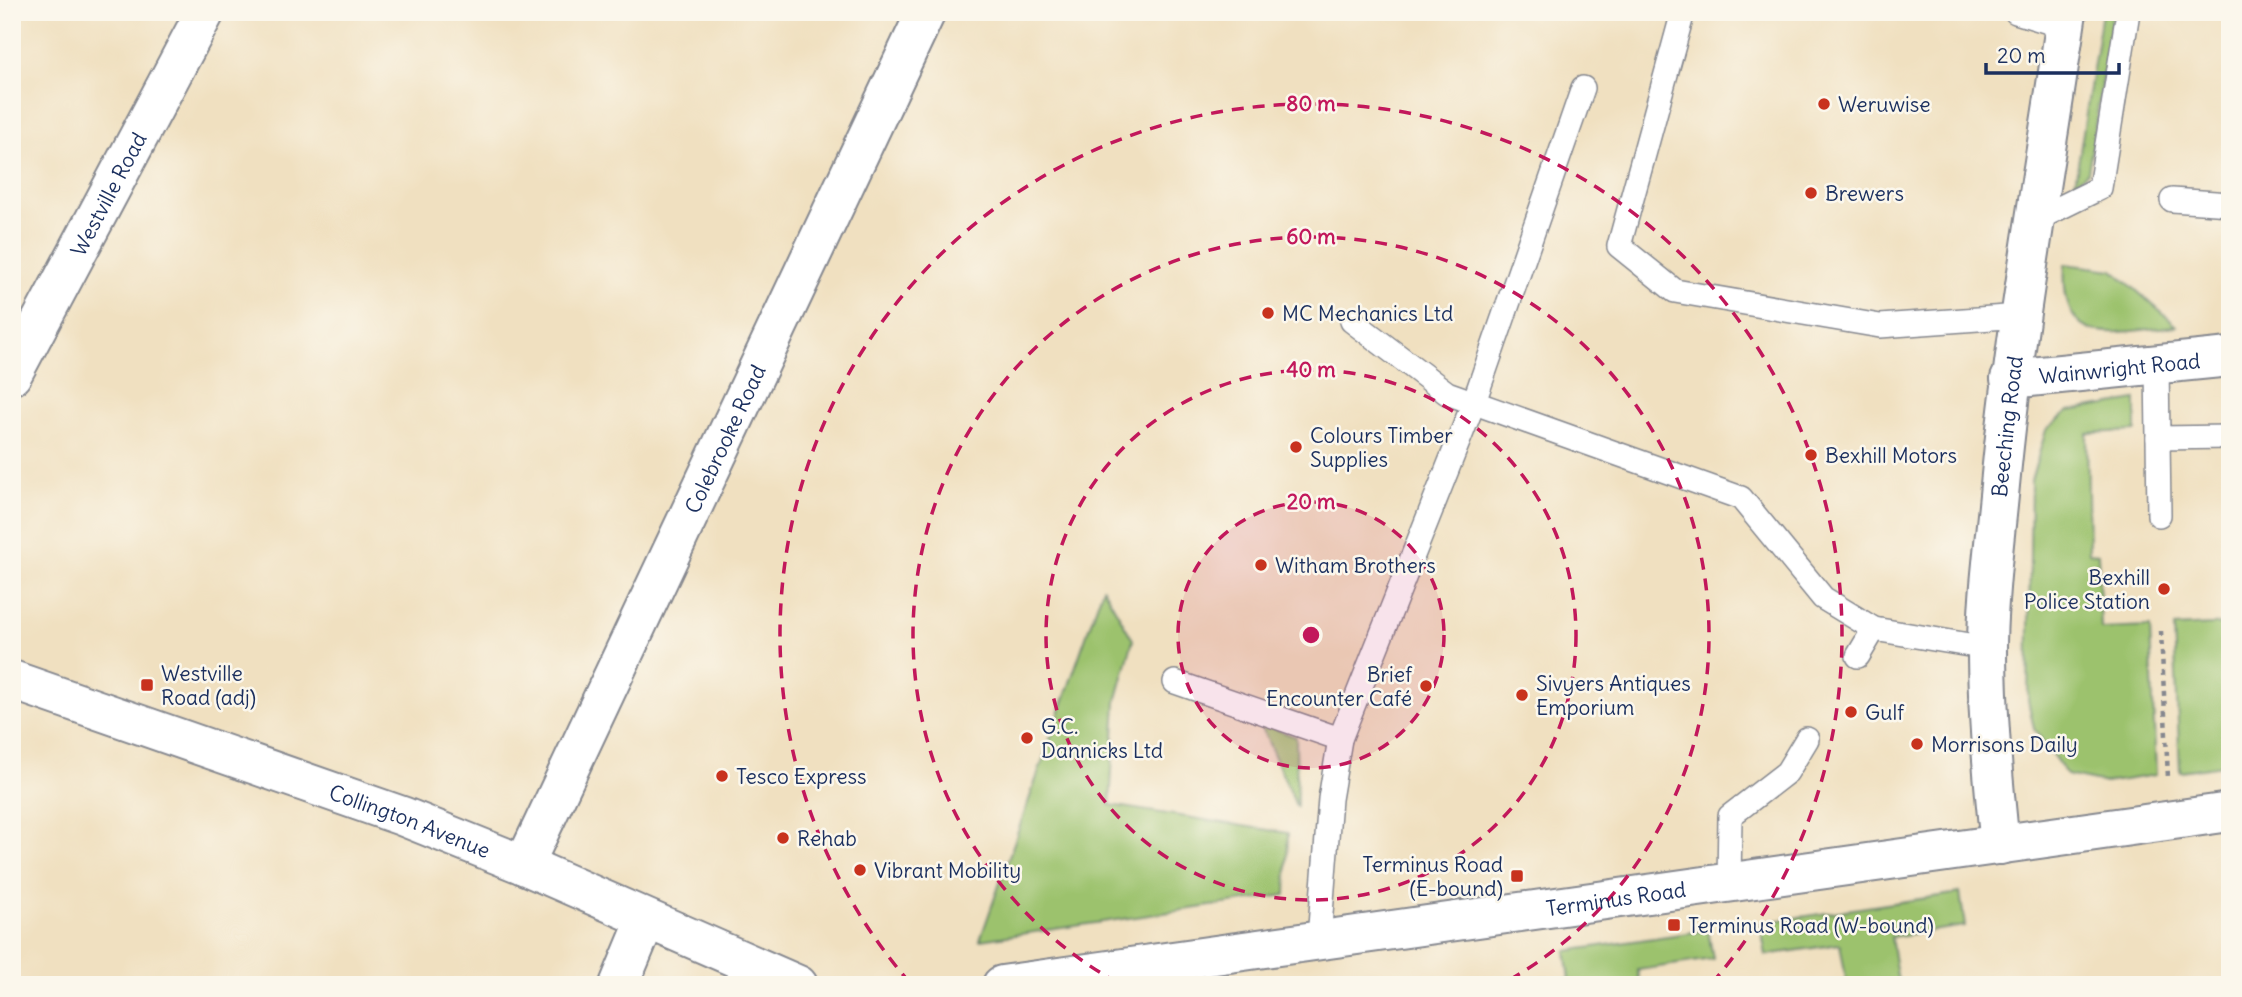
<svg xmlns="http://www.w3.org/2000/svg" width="2242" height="997" viewBox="0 0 2242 997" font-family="Delius,sans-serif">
	<rect width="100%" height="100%" fill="#fbf7ec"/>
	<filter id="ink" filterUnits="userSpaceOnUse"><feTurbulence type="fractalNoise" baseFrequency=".0143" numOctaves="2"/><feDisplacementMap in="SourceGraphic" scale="14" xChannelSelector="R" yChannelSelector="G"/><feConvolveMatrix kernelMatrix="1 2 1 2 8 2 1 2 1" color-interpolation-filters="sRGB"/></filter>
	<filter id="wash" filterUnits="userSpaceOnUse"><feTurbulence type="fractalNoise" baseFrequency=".00686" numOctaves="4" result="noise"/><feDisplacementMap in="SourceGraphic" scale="28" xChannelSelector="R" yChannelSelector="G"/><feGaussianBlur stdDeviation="1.57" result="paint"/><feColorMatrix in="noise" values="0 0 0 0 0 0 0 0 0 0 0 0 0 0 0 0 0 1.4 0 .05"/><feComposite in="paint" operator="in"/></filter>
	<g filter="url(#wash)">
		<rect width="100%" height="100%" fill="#f0e0c0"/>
		<g fill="#9cc26d" stroke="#5c7866" stroke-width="2">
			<path d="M 2102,12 L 2113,12 L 2088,172 L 2075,183 Z"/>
			<path d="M 2065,264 L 2113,270 L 2177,326 C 2113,332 2059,352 2065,264 Z"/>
			<path d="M 2136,400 L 2136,431 L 2087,433 L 2089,553 L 2098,554 L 2101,629 L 2150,627 L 2156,775 L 2105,783 L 2067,775 L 2034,729 L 2028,700 L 2031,481 L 2046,430 L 2069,411 Z"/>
			<path d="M 1103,588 L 1133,640 L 1116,702 L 1110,805 L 1288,833 L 1286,895 L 980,940 Z"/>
			<path d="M 2230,624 L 2230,764 L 2180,771 L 2174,627 Z"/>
			<path d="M 1260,723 L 1296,737 L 1297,808 Z"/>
			<path d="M 1960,893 L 1965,926 L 1891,937 L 1898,982 L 1847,985 L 1840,944 L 1766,955 L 1760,923 Z"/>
			<path d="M 1708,930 L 1713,959 L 1638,970 L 1640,985 L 1546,985 L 1546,982 L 1570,979 L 1566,951 Z"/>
		</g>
	</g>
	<g filter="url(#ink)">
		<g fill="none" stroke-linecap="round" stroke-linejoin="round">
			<defs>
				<g id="service">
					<path d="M 1683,12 L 1619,246 L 1675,291 L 1880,326 L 2020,316"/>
					<path d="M 2016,12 L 2065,27"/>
					<path d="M 2172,200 L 2230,204"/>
					<path d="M 2037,219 L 2100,188 L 2128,12"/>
					<path d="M 1352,321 L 1447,393 L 1741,498 L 1823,598 L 1874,629 L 1987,648"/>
					<path d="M 2157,366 L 2158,438 L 2230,437"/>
					<path d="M 2158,438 L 2159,515"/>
					<path d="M 1858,656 L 1874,629"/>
					<path d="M 1175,682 L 1340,739"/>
					<path d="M 1729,884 L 1730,816 L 1787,772 L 1807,739"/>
					<path d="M 1319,939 L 1330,799 L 1340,739 L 1474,402 L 1583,88"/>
				</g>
				<g id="minor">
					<path id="s1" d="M 12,375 L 205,12"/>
					<path id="s2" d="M 2010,379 L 2230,357"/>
					<path id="s3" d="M 2000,845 C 1993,780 1987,715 1987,649 C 1987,595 1995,539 2000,485 C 2015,327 2044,170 2067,12"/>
					<path id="s4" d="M 524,865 L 926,12"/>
					<path d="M 619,985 L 646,920"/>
				</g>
				<g id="secondary">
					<path id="s5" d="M 12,680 L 402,816 L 524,865 L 798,985"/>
					<path id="s6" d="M 1002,985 L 2230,812"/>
				</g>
			</defs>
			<use href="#service" stroke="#86888f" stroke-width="26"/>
			<use href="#minor" stroke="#86888f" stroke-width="42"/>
			<use href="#secondary" stroke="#86888f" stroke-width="42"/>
			<path stroke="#86888f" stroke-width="4.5" stroke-dasharray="5 5" stroke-linecap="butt" d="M 2161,631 L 2168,778"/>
			<use href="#service" stroke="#fff" stroke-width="23"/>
			<use href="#minor" stroke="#fff" stroke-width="38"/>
			<use href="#secondary" stroke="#fff" stroke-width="38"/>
		</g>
	</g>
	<circle cx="1311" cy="635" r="133" fill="#c2185b" fill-opacity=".12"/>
	<g fill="none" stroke="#c2185b" stroke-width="3.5" stroke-dasharray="12 9">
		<circle cx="1311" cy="635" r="133"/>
		<circle cx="1311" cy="635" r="265"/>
		<path d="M1118 983A398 398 0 1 1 1504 983"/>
		<path d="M910 983A531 531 0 1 1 1712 983"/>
	</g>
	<g fill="#c8321e" stroke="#fbf7ec" stroke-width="2.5">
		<circle cx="1824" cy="104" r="7"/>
		<circle cx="1811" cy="193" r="7"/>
		<circle cx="1268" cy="313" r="7"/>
		<circle cx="1296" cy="447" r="7"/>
		<circle cx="1811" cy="455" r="7"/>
		<circle cx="1261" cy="565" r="7"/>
		<circle cx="2164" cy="589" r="7"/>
		<rect x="140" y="678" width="14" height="14" rx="3.5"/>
		<circle cx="1426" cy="686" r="7"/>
		<circle cx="1522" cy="695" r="7"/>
		<circle cx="1851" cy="712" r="7"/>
		<circle cx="1027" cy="738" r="7"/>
		<circle cx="1917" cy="744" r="7"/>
		<circle cx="722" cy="776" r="7"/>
		<circle cx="783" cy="838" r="7"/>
		<circle cx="860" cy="870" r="7"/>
		<rect x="1510" y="869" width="14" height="14" rx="3.5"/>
		<rect x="1667" y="918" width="14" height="14" rx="3.5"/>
	</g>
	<g text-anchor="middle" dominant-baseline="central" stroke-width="5" stroke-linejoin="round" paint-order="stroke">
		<g font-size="21" fill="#1b2f5e" stroke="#fbf7ec" text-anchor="start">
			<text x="1838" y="104">Weruwise</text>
			<text x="1825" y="193">Brewers</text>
			<text x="1282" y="313">MC Mechanics Ltd</text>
			<text x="1310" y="435">Colours Timber<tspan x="1310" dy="24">Supplies</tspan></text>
			<text x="1825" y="455">Bexhill Motors</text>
			<text x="1275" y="565">Witham Brothers</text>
			<text x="2150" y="577" text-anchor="end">Bexhill<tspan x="2150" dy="24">Police Station</tspan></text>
			<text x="161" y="673">Westville<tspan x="161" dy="24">Road (adj)</tspan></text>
			<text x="1412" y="674" text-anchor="end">Brief<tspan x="1412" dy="24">Encounter Café</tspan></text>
			<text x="1536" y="683">Sivyers Antiques<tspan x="1536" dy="24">Emporium</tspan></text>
			<text x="1865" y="712">Gulf</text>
			<text x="1041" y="726">G.C.<tspan x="1041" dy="24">Dannicks Ltd</tspan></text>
			<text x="1931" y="744">Morrisons Daily</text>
			<text x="736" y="776">Tesco Express</text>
			<text x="797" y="838">Rehab</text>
			<text x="1503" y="864" text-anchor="end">Terminus Road<tspan x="1503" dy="24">(E-bound)</tspan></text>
			<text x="874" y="870">Vibrant Mobility</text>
			<text x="1688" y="925">Terminus Road (W-bound)</text>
		</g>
		<g font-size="21" fill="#1b2f5e" stroke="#fbf7ec">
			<text stroke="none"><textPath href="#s1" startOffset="205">Westville Road</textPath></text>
			<text stroke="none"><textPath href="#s2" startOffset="110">Wainwright Road</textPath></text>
			<text stroke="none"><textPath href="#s3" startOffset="420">Beeching Road</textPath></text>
			<text stroke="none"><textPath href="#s4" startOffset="471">Colebrooke Road</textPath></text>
			<text stroke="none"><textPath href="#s5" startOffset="422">Collington Avenue</textPath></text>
			<text stroke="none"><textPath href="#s6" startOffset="620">Terminus Road</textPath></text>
		</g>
	</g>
	<circle cx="1311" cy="635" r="10" fill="#c2185b" stroke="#fbf7ec" stroke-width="3.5"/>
	<g font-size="21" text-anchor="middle" font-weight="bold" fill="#c2185b" stroke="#fbf7ec" stroke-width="5" stroke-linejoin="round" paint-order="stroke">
		<text x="1311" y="111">80 m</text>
		<text x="1311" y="244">60 m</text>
		<text x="1311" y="377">40 m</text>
		<text x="1311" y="509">20 m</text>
	</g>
	<rect width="2242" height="997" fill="none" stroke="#fbf7ec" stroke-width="42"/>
	<path d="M1986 63v10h133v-10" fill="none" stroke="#1b2f5e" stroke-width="3.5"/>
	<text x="1997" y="63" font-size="21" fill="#1b2f5e" stroke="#fbf7ec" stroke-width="5" paint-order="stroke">20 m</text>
</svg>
